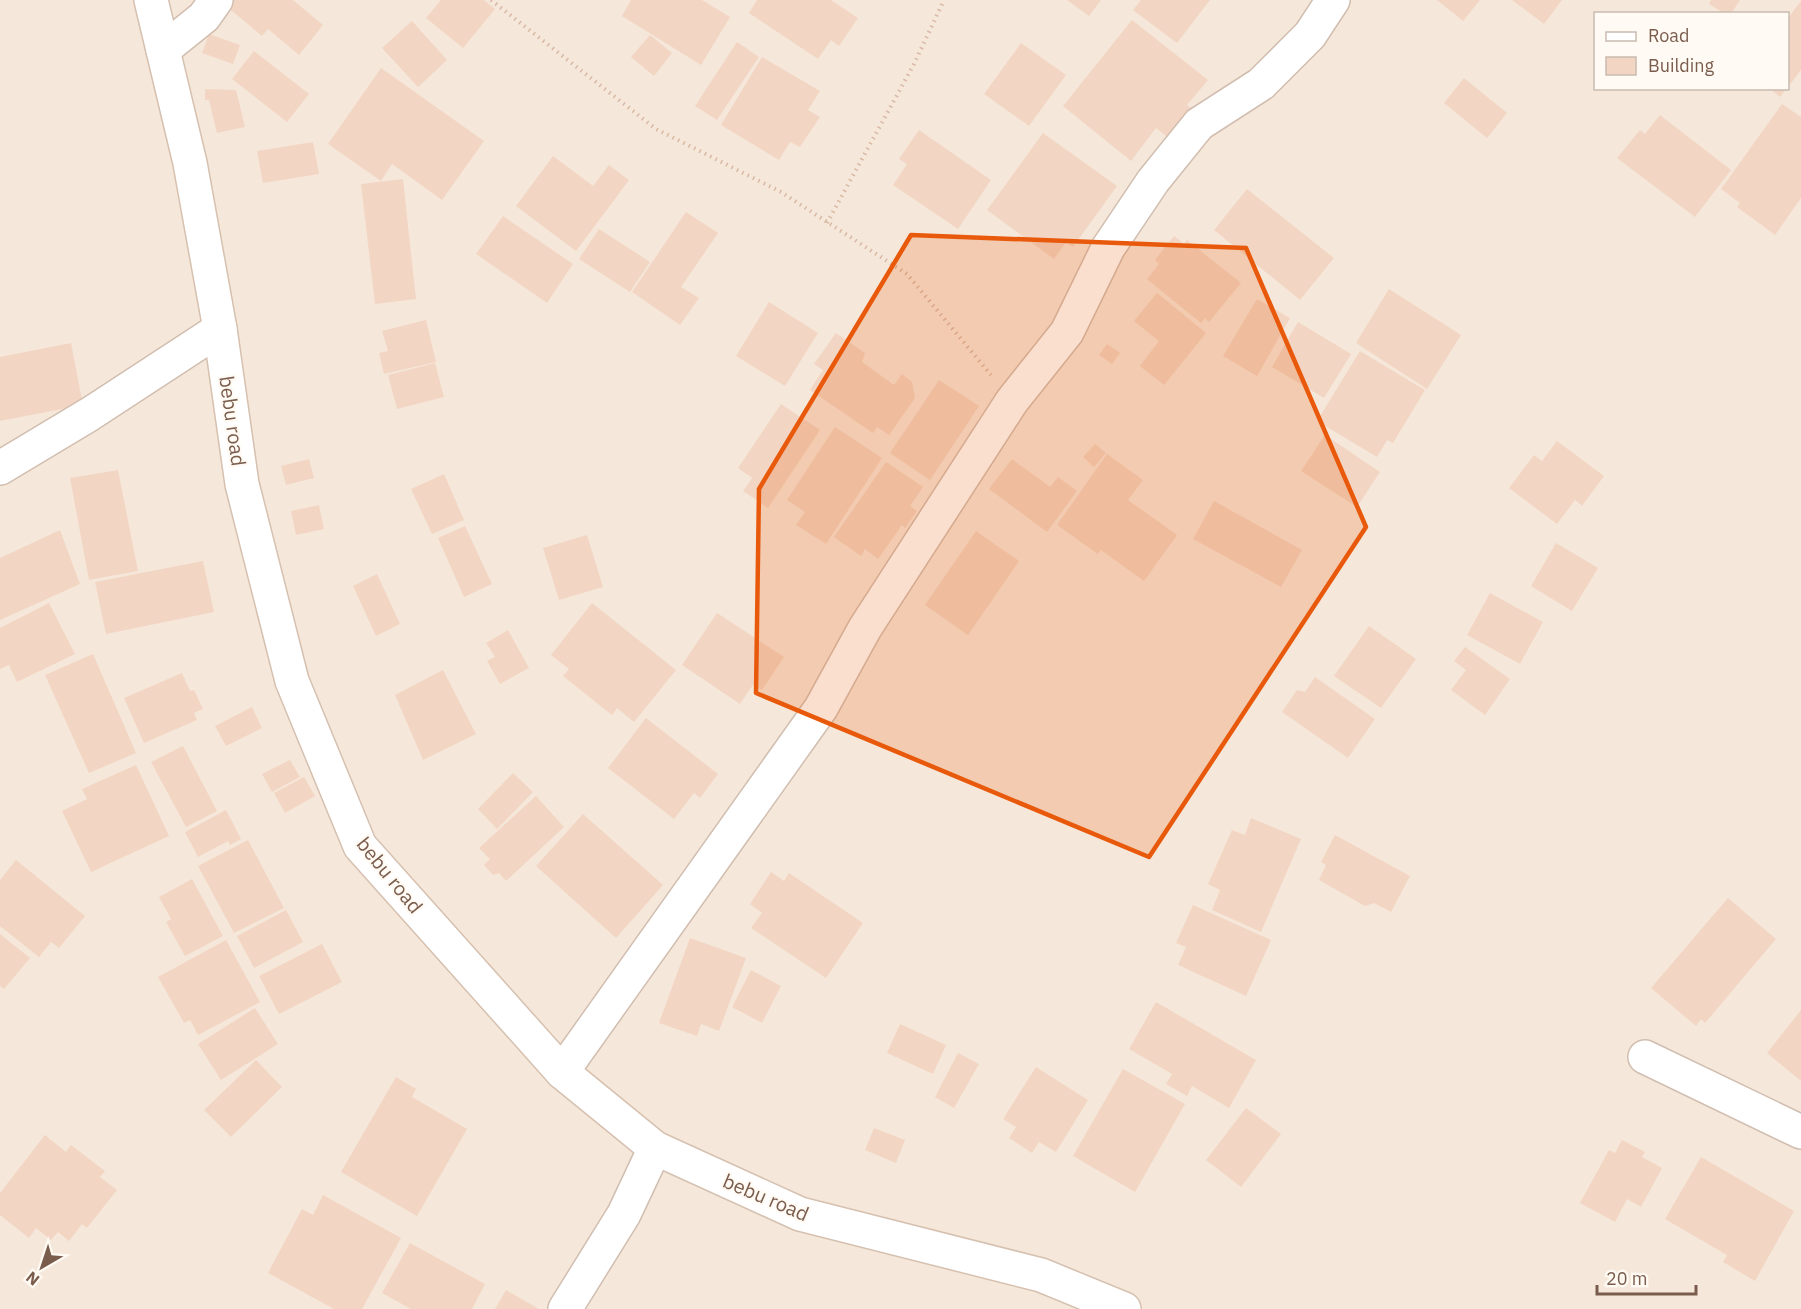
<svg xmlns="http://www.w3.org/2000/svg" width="1801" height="1309" viewBox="0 0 1801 1309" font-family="'IBM Plex Sans',sans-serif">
	<rect width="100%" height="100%" fill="#fdf6ec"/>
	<path fill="#f5e8da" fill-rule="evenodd" d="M 0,0 L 1801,0 L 1801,1309 L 0,1309 ZM 1596,14 L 1788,14 L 1788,88 L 1596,88 Z"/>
	<g fill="#f3d5c3">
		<path d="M 229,0 L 293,0 L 323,25 L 299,55 L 268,29 L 262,36 L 225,5 Z"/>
		<path d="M 441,0 L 484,0 L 495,9 L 463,48 L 426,18 Z"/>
		<path d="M 631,0 L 702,0 L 730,17 L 701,65 L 622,16 Z"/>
		<path d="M 757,0 L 831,0 L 858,18 L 839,46 L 831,40 L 818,59 L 749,13 Z"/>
		<path d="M 1067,0 L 1101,0 L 1089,16 Z"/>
		<path d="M 1141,0 L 1210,0 L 1177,43 L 1133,10 Z"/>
		<path d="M 1437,0 L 1480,0 L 1463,21 Z"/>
		<path d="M 1512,0 L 1562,0 L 1544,24 Z"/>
		<path d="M 1711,0 L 1740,0 L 1731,14 L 1725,14 L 1709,4 Z"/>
		<path d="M 1801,1 L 1801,70 L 1788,87 L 1788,18 Z"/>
		<path d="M 1132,20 L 1208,80 L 1187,105 L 1193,110 L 1170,139 L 1156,128 L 1131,161 L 1063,106 Z"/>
		<path d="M 412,21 L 447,60 L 418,87 L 382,48 Z"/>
		<path d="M 209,34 L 240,45 L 233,64 L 202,53 Z"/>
		<path d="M 650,35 L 672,53 L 654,76 L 631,57 Z"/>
		<path d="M 737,42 L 759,57 L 717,120 L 695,106 Z"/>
		<path d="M 1021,43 L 1066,75 L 1029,126 L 984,94 Z"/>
		<path d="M 254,51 L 309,94 L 287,122 L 232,79 Z"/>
		<path d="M 762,57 L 820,91 L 808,110 L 820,117 L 800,147 L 790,142 L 779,160 L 721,125 Z"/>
		<path d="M 381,68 L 484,141 L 442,200 L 392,164 L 381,181 L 328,144 Z"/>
		<path d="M 1464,78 L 1507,113 L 1487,138 L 1444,103 Z"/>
		<path d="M 1769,88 L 1787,88 L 1780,97 Z"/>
		<path d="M 205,89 L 236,90 L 245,127 L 217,133 L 209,100 L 205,100 Z"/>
		<path d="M 1782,104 L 1801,117 L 1801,198 L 1775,235 L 1737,207 L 1740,203 L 1721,189 Z"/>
		<path d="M 1660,115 L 1731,170 L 1695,217 L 1617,158 L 1640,130 L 1645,134 Z"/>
		<path d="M 919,130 L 991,180 L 958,229 L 893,185 L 907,164 L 899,159 Z"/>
		<path d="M 1043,133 L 1117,186 L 1073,247 L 1066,242 L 1054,259 L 987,210 Z"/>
		<path d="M 313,142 L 319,174 L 263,183 L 257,151 Z"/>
		<path d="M 553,156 L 593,186 L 609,165 L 629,180 L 576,251 L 516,206 Z"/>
		<path d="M 403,179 L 416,299 L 375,304 L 361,184 Z"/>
		<path d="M 1247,189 L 1334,258 L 1300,300 L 1214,230 Z"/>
		<path d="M 686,212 L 718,233 L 681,287 L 699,298 L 680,325 L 632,292 Z"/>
		<path d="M 503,216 L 573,264 L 547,303 L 476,254 Z"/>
		<path d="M 599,229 L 650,262 L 630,292 L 579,259 Z"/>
		<path d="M 1174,236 L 1184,244 L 1187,240 L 1241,283 L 1209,322 L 1205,318 L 1201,323 L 1147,279 L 1159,264 L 1155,260 Z"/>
		<path d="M 1389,289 L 1461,335 L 1427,389 L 1356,343 Z"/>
		<path d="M 1157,293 L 1206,333 L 1164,385 L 1140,366 L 1159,341 L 1134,321 Z"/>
		<path d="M 1257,299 L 1290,318 L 1257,376 L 1223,356 Z"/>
		<path d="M 769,302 L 818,333 L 785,386 L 736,356 Z"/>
		<path d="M 426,320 L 436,362 L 384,374 L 379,353 L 388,351 L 382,331 Z"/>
		<path d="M 1298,322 L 1351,354 L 1324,398 L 1272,367 Z"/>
		<path d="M 836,333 L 865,353 L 862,362 L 894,385 L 902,374 L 912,382 L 915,398 L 889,435 L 877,427 L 873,433 L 810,390 L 823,370 L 814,364 Z"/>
		<path d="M 71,343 L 83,405 L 0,421 L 0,357 Z"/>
		<path d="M 1107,344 L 1120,353 L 1112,364 L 1099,355 Z"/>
		<path d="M 1360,351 L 1425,390 L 1393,443 L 1387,440 L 1377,457 L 1317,421 Z"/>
		<path d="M 435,363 L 444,397 L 397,409 L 388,375 Z"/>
		<path d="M 939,380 L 979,406 L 930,480 L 890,453 Z"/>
		<path d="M 781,404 L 820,430 L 768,508 L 743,491 L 752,478 L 738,468 Z"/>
		<path d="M 835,427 L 882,458 L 826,544 L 796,525 L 805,512 L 787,500 Z"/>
		<path d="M 1325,435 L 1380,472 L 1357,507 L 1301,471 Z"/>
		<path d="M 1557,441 L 1604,476 L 1582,506 L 1575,500 L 1557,524 L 1509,488 L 1534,455 L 1542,461 Z"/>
		<path d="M 1095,444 L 1106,453 L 1094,467 L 1083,457 Z"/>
		<path d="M 1107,454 L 1143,480 L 1128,500 L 1177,535 L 1144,581 L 1101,550 L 1098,554 L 1057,525 Z"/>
		<path d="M 309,459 L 314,478 L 286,485 L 281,466 Z"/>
		<path d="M 1012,459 L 1050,487 L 1058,477 L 1077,491 L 1047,532 L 989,489 Z"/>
		<path d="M 886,462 L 923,487 L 910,506 L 917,511 L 905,528 L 902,525 L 878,559 L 865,549 L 861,556 L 834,537 Z"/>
		<path d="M 118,470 L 138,571 L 89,580 L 70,478 Z"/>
		<path d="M 444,474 L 464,520 L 432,534 L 411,489 Z"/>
		<path d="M 1214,501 L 1302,550 L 1281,587 L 1193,539 Z"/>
		<path d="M 319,505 L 324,529 L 296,535 L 291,511 Z"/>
		<path d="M 465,526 L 492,584 L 464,597 L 438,538 Z"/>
		<path d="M 60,530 L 80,584 L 0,620 L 0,558 Z"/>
		<path d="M 976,531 L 1019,561 L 968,635 L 925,605 Z"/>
		<path d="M 587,535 L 603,587 L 559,600 L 543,548 Z"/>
		<path d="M 1556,543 L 1598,568 L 1572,611 L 1531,586 Z"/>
		<path d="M 203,561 L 214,612 L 106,634 L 95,582 Z"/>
		<path d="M 377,574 L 400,624 L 376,636 L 353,586 Z"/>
		<path d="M 1490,593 L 1543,622 L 1520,664 L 1467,635 Z"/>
		<path d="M 49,603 L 75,654 L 17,682 L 9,665 L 0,669 L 0,628 Z"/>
		<path d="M 592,603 L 676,670 L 634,722 L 617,708 L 612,715 L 563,676 L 569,669 L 551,655 Z"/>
		<path d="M 717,613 L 784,657 L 762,690 L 753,685 L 740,704 L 682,665 Z"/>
		<path d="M 1369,626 L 1416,659 L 1381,708 L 1334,676 Z"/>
		<path d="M 508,630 L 529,668 L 500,684 L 487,661 L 495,657 L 486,643 Z"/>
		<path d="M 1465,647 L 1510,679 L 1485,715 L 1451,690 L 1466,670 L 1454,661 Z"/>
		<path d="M 93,654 L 136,753 L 89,773 L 45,675 Z"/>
		<path d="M 443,670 L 476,734 L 423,760 L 395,695 Z"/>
		<path d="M 182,673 L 190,691 L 194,690 L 203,709 L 194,713 L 197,720 L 144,743 L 124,698 Z"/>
		<path d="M 1315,677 L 1375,719 L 1348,758 L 1282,712 L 1297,690 L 1305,692 Z"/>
		<path d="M 252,707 L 262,728 L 226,746 L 215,726 Z"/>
		<path d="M 646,718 L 718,774 L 700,798 L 694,793 L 674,819 L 608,768 Z"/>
		<path d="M 183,746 L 217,811 L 186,827 L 151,762 Z"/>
		<path d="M 290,760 L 300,777 L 272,792 L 262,774 Z"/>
		<path d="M 136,765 L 169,836 L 91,872 L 62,811 L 87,799 L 82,789 Z"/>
		<path d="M 513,773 L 533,792 L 497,829 L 478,809 Z"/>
		<path d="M 304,777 L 315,796 L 285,813 L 274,793 Z"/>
		<path d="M 536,796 L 564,827 L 506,881 L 499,873 L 493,875 L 484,865 L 490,859 L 479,848 Z"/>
		<path d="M 226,810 L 241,839 L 230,845 L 228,841 L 198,857 L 185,832 Z"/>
		<path d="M 583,814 L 663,885 L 616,938 L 536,866 Z"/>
		<path d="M 1251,818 L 1301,839 L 1261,932 L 1212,910 L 1220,890 L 1208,884 L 1232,830 L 1245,835 Z"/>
		<path d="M 1335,835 L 1410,876 L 1391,912 L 1374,903 L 1365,906 L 1319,880 L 1326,865 L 1321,862 Z"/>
		<path d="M 248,840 L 284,908 L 234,933 L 198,866 Z"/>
		<path d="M 16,860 L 85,916 L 59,948 L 51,942 L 39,957 L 0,926 L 0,880 Z"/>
		<path d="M 771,872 L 784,881 L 789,873 L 863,923 L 826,978 L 751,928 L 762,913 L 750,904 Z"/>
		<path d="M 192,879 L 223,936 L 185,956 L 166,922 L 171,919 L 159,897 Z"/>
		<path d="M 1728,898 L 1776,939 L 1705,1023 L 1701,1019 L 1696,1026 L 1651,988 Z"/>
		<path d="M 1193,905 L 1271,940 L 1246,996 L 1178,965 L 1186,947 L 1176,943 Z"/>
		<path d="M 286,910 L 303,942 L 254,968 L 237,936 Z"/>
		<path d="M 0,934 L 30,958 L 4,989 L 0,986 Z"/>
		<path d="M 690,938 L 746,958 L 719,1031 L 701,1024 L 697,1036 L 659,1023 Z"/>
		<path d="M 226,940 L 260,1002 L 198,1035 L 190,1020 L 184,1023 L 158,977 Z"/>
		<path d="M 322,944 L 342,982 L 279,1014 L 259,976 Z"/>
		<path d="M 751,970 L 781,986 L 762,1023 L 732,1007 Z"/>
		<path d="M 1156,1002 L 1256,1060 L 1229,1108 L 1192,1086 L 1187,1096 L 1166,1084 L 1172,1074 L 1129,1049 Z"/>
		<path d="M 255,1008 L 278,1044 L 221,1080 L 198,1044 Z"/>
		<path d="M 1801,1010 L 1801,1081 L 1767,1053 Z"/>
		<path d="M 900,1024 L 946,1045 L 933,1074 L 887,1053 Z"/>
		<path d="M 958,1053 L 979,1064 L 954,1108 L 935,1097 Z"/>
		<path d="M 256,1060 L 282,1087 L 231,1137 L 204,1110 Z"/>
		<path d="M 1036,1067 L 1088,1100 L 1056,1152 L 1039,1142 L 1032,1153 L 1009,1138 L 1016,1127 L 1003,1119 Z"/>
		<path d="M 1123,1069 L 1185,1104 L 1135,1192 L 1073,1156 Z"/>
		<path d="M 396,1077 L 416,1089 L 412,1097 L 467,1129 L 417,1216 L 341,1172 Z"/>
		<path d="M 1246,1108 L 1281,1134 L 1241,1187 L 1206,1160 Z"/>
		<path d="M 874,1128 L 905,1140 L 896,1163 L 865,1150 Z"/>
		<path d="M 45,1135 L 66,1152 L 71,1145 L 105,1171 L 100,1177 L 117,1190 L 87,1228 L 82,1224 L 69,1241 L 58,1232 L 51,1240 L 36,1228 L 29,1238 L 0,1215 L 0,1193 Z"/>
		<path d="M 1622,1140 L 1645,1152 L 1642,1157 L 1662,1168 L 1641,1207 L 1627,1199 L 1615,1222 L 1580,1203 L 1609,1150 L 1615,1153 Z"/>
		<path d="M 1701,1157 L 1794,1211 L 1755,1281 L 1723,1262 L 1727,1255 L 1665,1219 Z"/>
		<path d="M 323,1195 L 401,1238 L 362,1309 L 334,1309 L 268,1273 L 302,1209 L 313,1215 Z"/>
		<path d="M 410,1243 L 485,1284 L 472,1309 L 411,1309 L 382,1293 Z"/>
		<path d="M 506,1290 L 539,1309 L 495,1309 Z"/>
	</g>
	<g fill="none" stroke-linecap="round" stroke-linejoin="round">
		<defs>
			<g id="street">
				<path d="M 163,50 L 204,17 L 216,0"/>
				<path d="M 0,468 L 90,414 L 220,329"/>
				<path d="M 1645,1057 L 1801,1132"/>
				<path d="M 562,1072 L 821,708 L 865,628 L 1012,401 L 1067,332 L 1108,248 L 1153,181 L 1199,124 L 1261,84 L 1310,35 L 1333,0"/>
				<path d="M 565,1309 L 624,1214 L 655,1148"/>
			</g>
			<path id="secondary" d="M 151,0 L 190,163 L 220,329 L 242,484 L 292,681 L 360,846 L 562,1072 L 655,1148 L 800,1214 L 1041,1275 L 1124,1309"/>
		</defs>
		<use href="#street" stroke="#d1beb0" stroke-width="36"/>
		<use href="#secondary" stroke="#d6c0b0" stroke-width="36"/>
		<g stroke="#d9b8a5" stroke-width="4" stroke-dasharray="1.5 4.5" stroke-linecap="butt">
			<path d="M 491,0 L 656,129 L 781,192 L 907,274 L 991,375"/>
			<path d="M 827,223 L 914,64 L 944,0"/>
		</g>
		<use href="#street" stroke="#fff" stroke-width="33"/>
		<use href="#secondary" stroke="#fff" stroke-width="33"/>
	</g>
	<path fill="#e8590c" fill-opacity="0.2" stroke="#e8590c" stroke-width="4.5" stroke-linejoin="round" d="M 911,235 L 1246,248 L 1366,527 L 1149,857 L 756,693 L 759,489 Z"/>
	<g text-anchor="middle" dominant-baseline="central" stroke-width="4.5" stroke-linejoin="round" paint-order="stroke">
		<g font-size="20" fill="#7a5c4d" stroke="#fffaf3">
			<text transform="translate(233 421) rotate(82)">bebu road</text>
			<text transform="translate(390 875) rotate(51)">bebu road</text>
			<text transform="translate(766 1197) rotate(23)">bebu road</text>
		</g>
	</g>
	<rect x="1594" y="12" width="195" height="78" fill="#fffaf3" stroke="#cabbb1" stroke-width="1.5"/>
	<rect x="1606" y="32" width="30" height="9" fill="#ffffff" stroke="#cabbb1" stroke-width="1.5"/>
	<text x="1648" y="42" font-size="18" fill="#7a5c4d">Road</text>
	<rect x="1606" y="57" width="30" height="18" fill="#f3d5c3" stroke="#cabbb1" stroke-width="1.5"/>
	<text x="1648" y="72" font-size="18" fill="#7a5c4d">Building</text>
	<g transform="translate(42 1267) rotate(219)" stroke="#fffaf3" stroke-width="4.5" paint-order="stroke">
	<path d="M0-4.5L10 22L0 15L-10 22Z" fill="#7a5c4d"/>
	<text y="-9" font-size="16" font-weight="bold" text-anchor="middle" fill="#7a5c4d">N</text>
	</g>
	<path d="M1597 1285v9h99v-9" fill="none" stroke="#7a5c4d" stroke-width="3"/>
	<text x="1606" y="1285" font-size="18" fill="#7a5c4d" stroke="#fffaf3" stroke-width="4.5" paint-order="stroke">20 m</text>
</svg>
